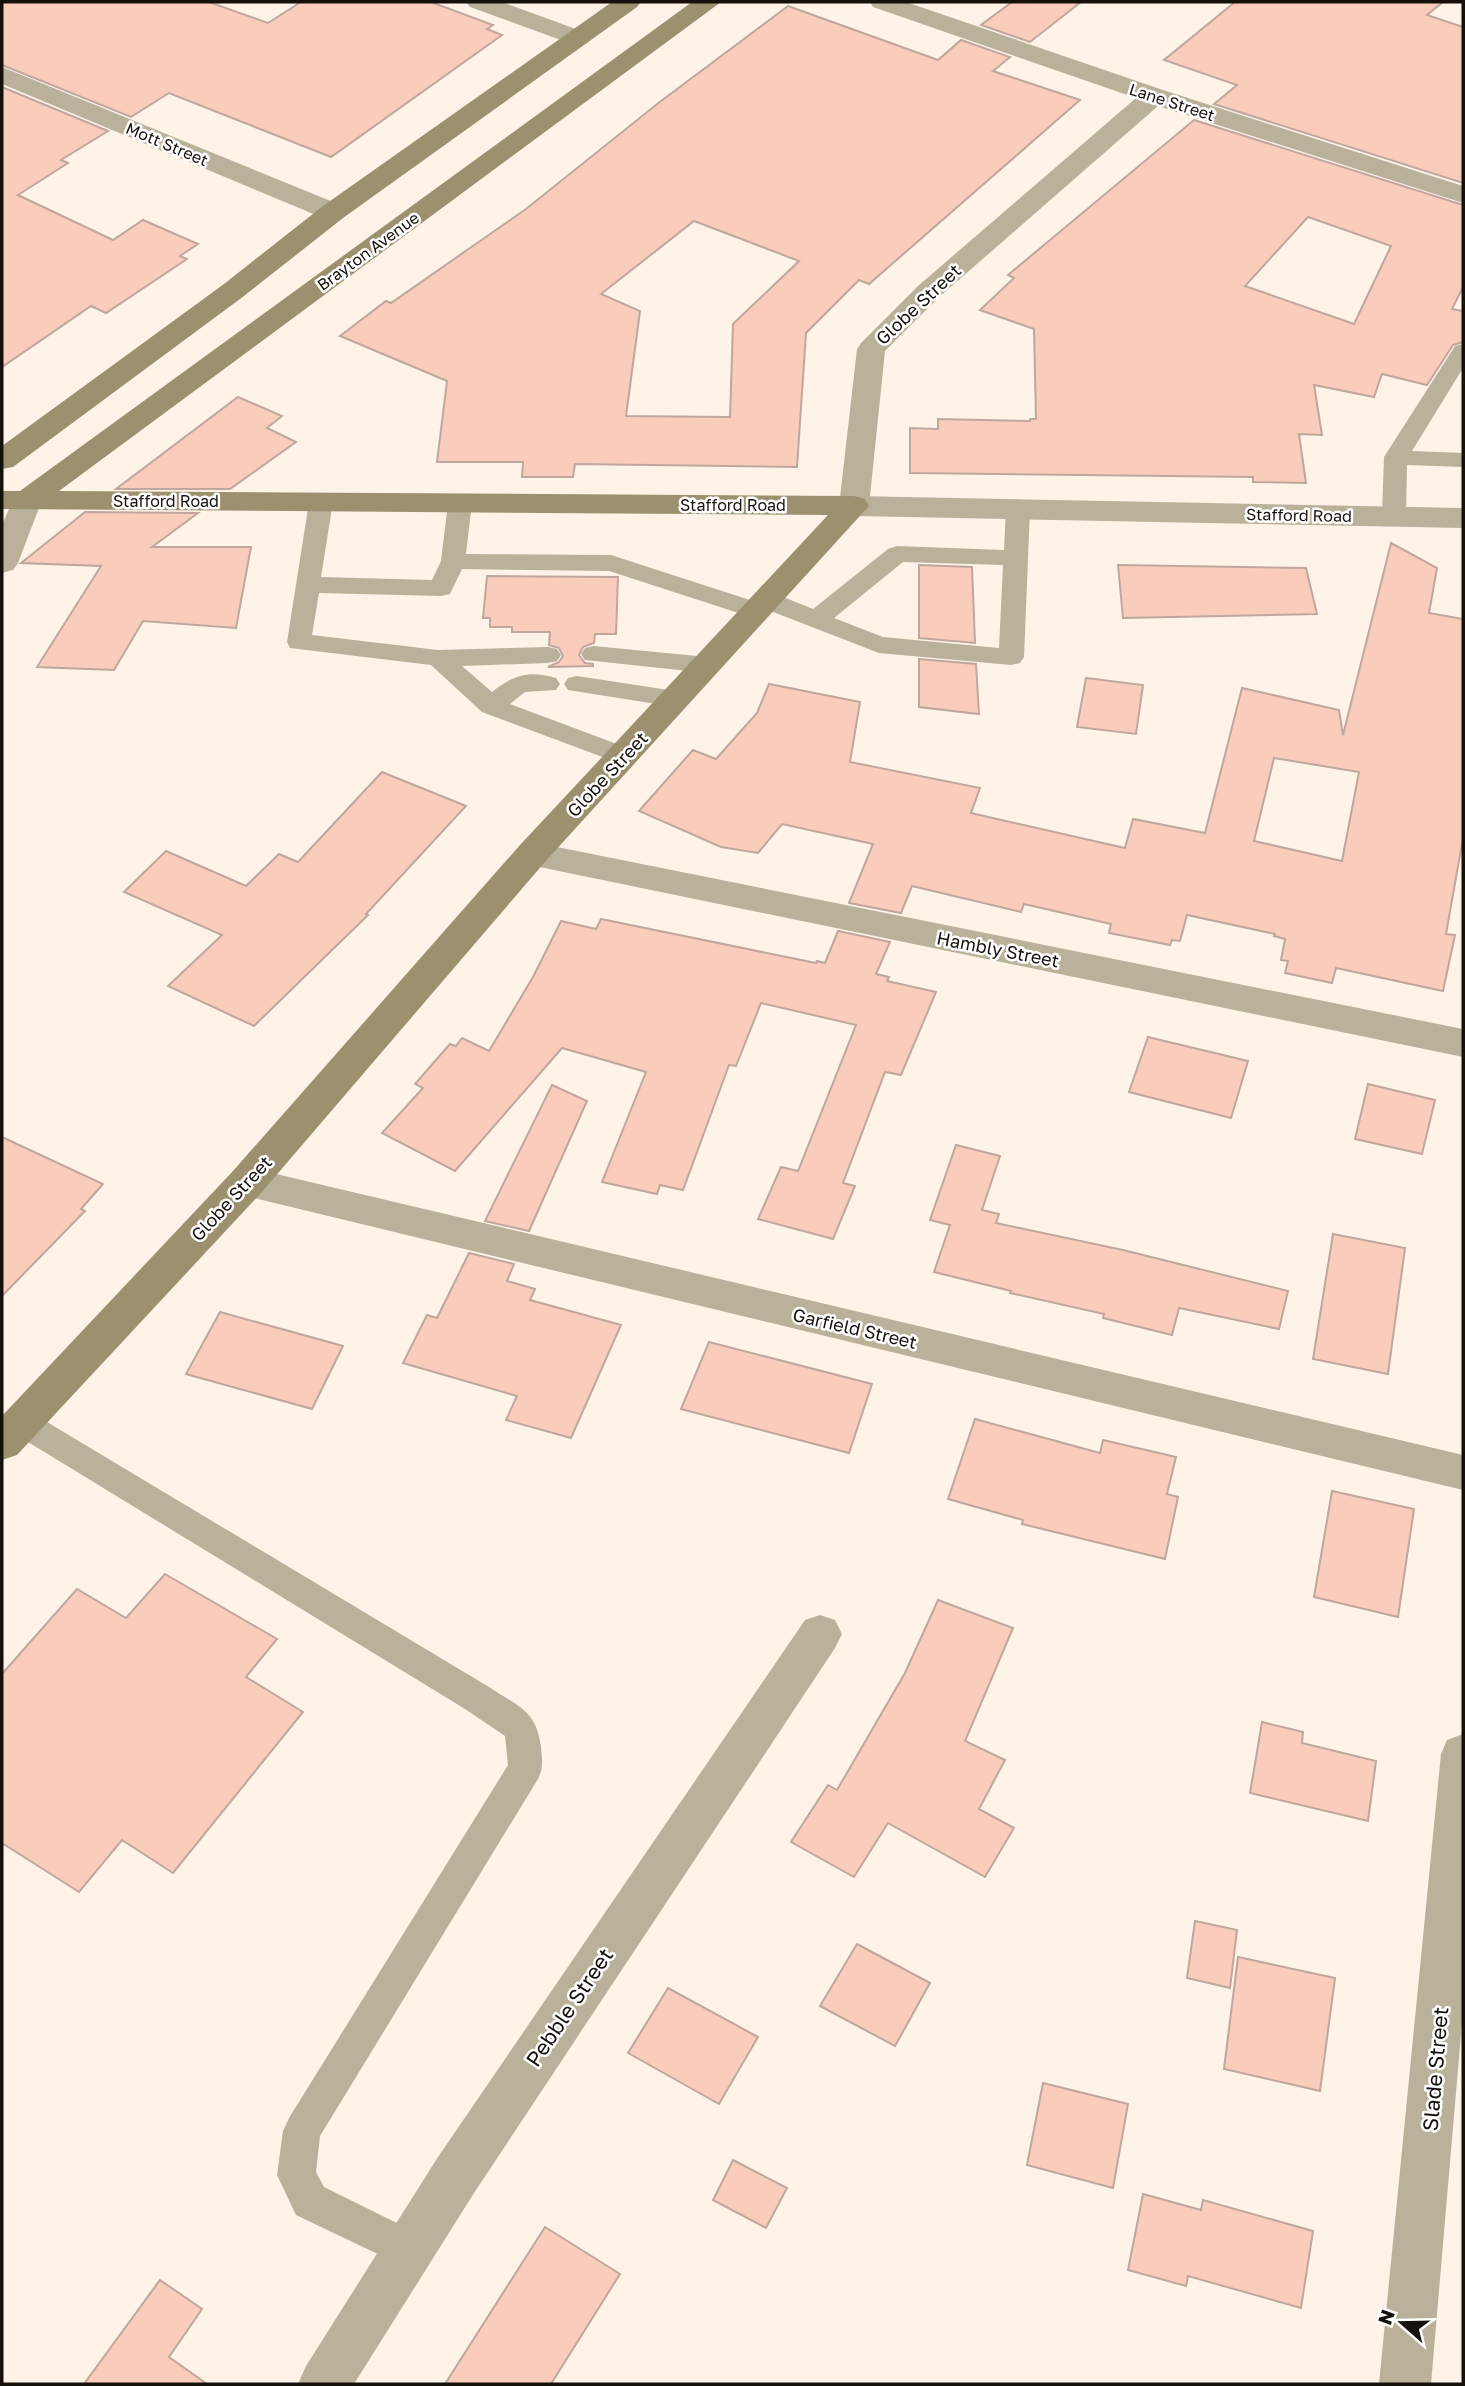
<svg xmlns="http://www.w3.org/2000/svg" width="1465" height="2386" viewBox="0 0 1465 2386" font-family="'Golos Text',sans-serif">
	<rect width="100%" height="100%" fill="#fff3e8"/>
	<g fill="#faccbc" stroke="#bfa79e" stroke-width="2" fill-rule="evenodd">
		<path d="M 2,2 L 209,2 L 268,23 L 301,2 L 431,2 L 493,25 L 487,29 L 502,35 L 331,157 L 169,93 L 131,117 L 2,65 Z"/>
		<path d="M 1012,2 L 1081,2 L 1030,42 L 981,25 Z"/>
		<path d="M 1235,2 L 1443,2 L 1427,15 L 1463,27 L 1463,183 L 1214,104 L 1237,85 L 1164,60 Z"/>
		<path d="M 788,6 L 938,60 L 961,40 L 1010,57 L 993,71 L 1080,100 L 869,284 L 859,280 L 806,333 L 797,467 L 575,464 L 573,477 L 522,477 L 523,462 L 437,462 L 447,381 L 340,336 L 386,301 L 391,303 L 526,209 L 661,101 ZM 694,221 L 799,261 L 733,324 L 730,417 L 626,416 L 640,311 L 601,294 Z"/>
		<path d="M 2,87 L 108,131 L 61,160 L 68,163 L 18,195 L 113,240 L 143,220 L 198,244 L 180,256 L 187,259 L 106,313 L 91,306 L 2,367 Z"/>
		<path d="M 1194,120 L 1463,205 L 1463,287 L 1452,309 L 1463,311 L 1463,342 L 1453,345 L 1427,385 L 1382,374 L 1374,397 L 1314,385 L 1322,435 L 1299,434 L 1306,483 L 1253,482 L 1253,477 L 910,473 L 910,428 L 938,429 L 938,419 L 1030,421 L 1030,419 L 1036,419 L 1034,329 L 980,310 L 1014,278 L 1008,275 ZM 1308,217 L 1391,246 L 1354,324 L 1245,286 Z"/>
		<path d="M 238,397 L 282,416 L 267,428 L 296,442 L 230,489 L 116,489 Z"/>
		<path d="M 85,512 L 198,513 L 152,547 L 251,547 L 236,628 L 143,621 L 114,670 L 37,667 L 101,566 L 21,563 Z"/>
		<path d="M 1391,543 L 1437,568 L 1429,613 L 1463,619 L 1463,838 L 1446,934 L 1455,935 L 1443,991 L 1336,968 L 1332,983 L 1285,973 L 1288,961 L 1281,960 L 1285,939 L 1274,936 L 1275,934 L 1187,915 L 1180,941 L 1172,940 L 1170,945 L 1109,933 L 1111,924 L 1024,904 L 1021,912 L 912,886 L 901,913 L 849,903 L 873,844 L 782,824 L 758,853 L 721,847 L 639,811 L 693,750 L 716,759 L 757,713 L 769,684 L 860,702 L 850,762 L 980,788 L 971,813 L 1125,848 L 1133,819 L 1205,833 L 1242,688 L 1339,710 L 1343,735 ZM 1274,758 L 1359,772 L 1342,861 L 1254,841 Z"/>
		<path d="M 919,565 L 972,567 L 975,643 L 919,638 Z"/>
		<path d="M 1118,565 L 1306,568 L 1317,614 L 1123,618 Z"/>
		<path d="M 487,576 L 618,577 L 616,634 L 595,634 L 594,643 L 583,647 L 579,655 L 585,663 L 593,664 L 593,666 L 548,667 L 559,662 L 563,656 L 559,648 L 549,645 L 550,632 L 512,632 L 512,627 L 490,627 L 490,618 L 483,618 Z"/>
		<path d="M 919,659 L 976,664 L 979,714 L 919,707 Z"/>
		<path d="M 1086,678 L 1143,685 L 1136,734 L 1077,727 Z"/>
		<path d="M 382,772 L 466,806 L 366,914 L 368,915 L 254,1026 L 168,986 L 222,935 L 124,892 L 166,851 L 246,886 L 279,854 L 298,862 Z"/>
		<path d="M 601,919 L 816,963 L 817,961 L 825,963 L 838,931 L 890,942 L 876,974 L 889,977 L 887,981 L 936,992 L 901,1075 L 885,1072 L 843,1183 L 855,1186 L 833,1239 L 758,1219 L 781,1167 L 798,1171 L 856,1025 L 761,1003 L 736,1066 L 729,1065 L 683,1190 L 660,1185 L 657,1194 L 602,1182 L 646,1072 L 562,1048 L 455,1171 L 382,1133 L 423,1088 L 415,1084 L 450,1044 L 456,1046 L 462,1038 L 489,1051 L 533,977 L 561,921 L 596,929 Z"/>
		<path d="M 1148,1037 L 1248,1061 L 1231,1118 L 1129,1092 Z"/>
		<path d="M 1368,1084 L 1435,1100 L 1422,1154 L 1355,1139 Z"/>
		<path d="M 552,1085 L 587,1101 L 529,1231 L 485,1221 Z"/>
		<path d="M 2,1137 L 103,1184 L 81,1209 L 85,1211 L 2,1296 Z"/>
		<path d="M 956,1145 L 1000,1156 L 982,1210 L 999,1214 L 996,1223 L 1123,1250 L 1288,1291 L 1279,1329 L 1179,1308 L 1172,1335 L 1103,1318 L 1104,1314 L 1010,1293 L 1011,1291 L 934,1272 L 950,1225 L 930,1220 Z"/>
		<path d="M 1333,1234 L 1405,1248 L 1388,1374 L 1313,1359 Z"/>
		<path d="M 469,1253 L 514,1264 L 507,1281 L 535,1289 L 530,1300 L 621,1325 L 571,1438 L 506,1420 L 517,1396 L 403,1363 L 427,1315 L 437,1318 Z"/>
		<path d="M 220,1312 L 343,1346 L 312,1409 L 186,1374 Z"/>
		<path d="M 709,1342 L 872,1384 L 849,1453 L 681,1409 Z"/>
		<path d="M 975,1419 L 1100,1453 L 1103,1440 L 1176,1457 L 1167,1494 L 1178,1497 L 1165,1559 L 1022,1524 L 1023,1520 L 948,1499 Z"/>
		<path d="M 1332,1491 L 1414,1509 L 1398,1617 L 1314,1597 Z"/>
		<path d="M 165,1574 L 277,1639 L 246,1677 L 303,1712 L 173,1873 L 122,1840 L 79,1892 L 2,1843 L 2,1674 L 77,1589 L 126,1618 Z"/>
		<path d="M 938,1600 L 1013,1628 L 965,1741 L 1005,1760 L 979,1809 L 1014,1828 L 985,1877 L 888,1823 L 854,1877 L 791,1842 L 828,1785 L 837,1790 L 905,1673 Z"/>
		<path d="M 1262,1722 L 1303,1732 L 1302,1743 L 1376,1761 L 1368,1821 L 1250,1793 Z"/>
		<path d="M 1195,1921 L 1237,1930 L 1230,1988 L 1187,1978 Z"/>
		<path d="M 857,1944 L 930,1983 L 895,2046 L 820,2006 Z"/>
		<path d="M 1238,1957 L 1335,1978 L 1320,2091 L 1224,2069 Z"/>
		<path d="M 668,1988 L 758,2037 L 719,2104 L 628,2053 Z"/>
		<path d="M 1043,2083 L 1128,2104 L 1113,2188 L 1027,2165 Z"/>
		<path d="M 733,2160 L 787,2188 L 766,2228 L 713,2200 Z"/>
		<path d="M 1143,2194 L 1201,2210 L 1203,2200 L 1313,2231 L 1301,2308 L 1188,2276 L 1186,2286 L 1128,2270 Z"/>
		<path d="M 545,2227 L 620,2274 L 551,2384 L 445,2384 Z"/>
		<path d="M 160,2280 L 202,2309 L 169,2357 L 207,2384 L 84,2384 Z"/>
	</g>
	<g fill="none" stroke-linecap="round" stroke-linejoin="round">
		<g fill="#bab19b" fill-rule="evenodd">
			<path d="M 1463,344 L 1463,368 L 1412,451 L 1463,453 L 1463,467 L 1407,465 L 1406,516 L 1402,521 L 1394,523 L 1386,521 L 1382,516 L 1384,457 L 1455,346 Z"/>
			<path d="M 321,495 L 329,497 L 333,502 L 321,577 L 432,580 L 441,561 L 448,503 L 452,498 L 460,496 L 468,498 L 472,503 L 466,554 L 611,555 L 756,602 L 758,594 L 767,592 L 776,594 L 813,609 L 888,549 L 897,546 L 1004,550 L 1006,509 L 1010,504 L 1018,502 L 1026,504 L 1030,509 L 1024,657 L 1020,663 L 1011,665 L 879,653 L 768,610 L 766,617 L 757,619 L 609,571 L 462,569 L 450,594 L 441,596 L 319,593 L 312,635 L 438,650 L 548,647 L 557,649 L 561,655 L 557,661 L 548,663 L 462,666 L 492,692 C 514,675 528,670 556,678 L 560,684 L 556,690 L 525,692 L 510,704 L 633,750 L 637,756 L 633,762 L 624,765 L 482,712 L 431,665 L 290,648 L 287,642 L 309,502 L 313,497 ZM 903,562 L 1003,565 L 999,648 L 883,637 L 834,618 Z"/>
			<path d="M 594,646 L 707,657 L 716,659 L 720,665 L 716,671 L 707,673 L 585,660 L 581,654 L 585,648 Z"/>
			<path d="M 577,676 L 675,691 L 684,693 L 688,699 L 684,705 L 675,707 L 568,690 L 564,684 L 568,678 Z"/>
			<path d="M 21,1409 L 32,1413 L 489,1687 C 518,1707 536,1709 541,1747 C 542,1760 544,1767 538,1779 L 320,2136 L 316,2172 L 324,2187 L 423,2236 L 428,2250 L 423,2264 L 409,2269 L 296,2215 L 277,2175 L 283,2131 L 289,2118 L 508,1765 L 505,1736 L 465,1709 L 10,1431 L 5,1422 L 10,1413 Z"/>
		</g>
		<g fill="#bab19b" fill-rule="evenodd">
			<path d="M 466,2 L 502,2 L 587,33 L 591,38 L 587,43 L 578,46 L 569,43 L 470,7 Z"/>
			<path d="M 870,2 L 906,2 L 1163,90 L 1463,186 L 1463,203 L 1158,106 L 938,298 L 885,351 L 869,506 L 865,513 L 854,516 L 843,513 L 839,506 L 857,349 L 861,343 L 918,286 L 1136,98 L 873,7 Z"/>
			<path d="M 2,67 L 343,206 L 347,212 L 343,218 L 333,220 L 323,218 L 2,84 Z"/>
			<path d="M 27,491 L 38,493 L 42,500 L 18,563 L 13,570 L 2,573 L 2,525 L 16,493 Z"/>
			<path d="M 532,842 L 1463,1029 L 1463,1057 L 520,863 L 515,854 L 520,845 Z"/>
			<path d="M 247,1167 L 1463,1455 L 1463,1490 L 233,1193 L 228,1182 L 233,1171 Z"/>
			<path d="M 820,1615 L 835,1620 L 842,1634 L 835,1648 L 474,2193 L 354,2384 L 298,2384 L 306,2366 L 438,2157 L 805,1620 Z"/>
			<path d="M 1463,1734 L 1463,2011 L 1431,2384 L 1379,2384 L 1441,1754 L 1447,1740 Z"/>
		</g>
		<path fill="#bab19b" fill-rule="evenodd" d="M 854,496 L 1463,508 L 1463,528 L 854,516 L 843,513 L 839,506 L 843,499 Z"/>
		<g fill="#9d906f" fill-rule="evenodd">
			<path d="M 612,2 L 641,2 L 637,7 L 343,218 L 244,296 L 13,467 L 2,469 L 2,446 L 224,284 L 323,206 Z"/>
			<path d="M 692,2 L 721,2 L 59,491 L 854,496 L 865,499 L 869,506 L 544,863 L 261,1193 L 17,1455 L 2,1460 L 2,1416 L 233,1171 L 520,845 L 828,515 L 2,509 L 2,491 L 20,491 Z"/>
		</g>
	</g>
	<g text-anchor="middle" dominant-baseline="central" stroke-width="5" stroke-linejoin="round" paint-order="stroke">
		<g font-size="16" fill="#16100a" stroke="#fff">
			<text transform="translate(1172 102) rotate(18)">Lane Street</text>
			<text transform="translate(167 144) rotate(23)">Mott Street</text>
			<text transform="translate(368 251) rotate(-36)">Brayton Avenue</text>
			<text x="166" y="501">Stafford Road</text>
			<text x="733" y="505">Stafford Road</text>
			<text transform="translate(1299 515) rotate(1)">Stafford Road</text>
		</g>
		<g font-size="18" fill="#16100a" stroke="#fff">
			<text transform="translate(918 304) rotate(-43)">Globe Street</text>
			<text transform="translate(607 774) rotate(-47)">Globe Street</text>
			<text transform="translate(998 949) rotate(11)">Hambly Street</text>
			<text transform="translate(231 1198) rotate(-47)">Globe Street</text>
			<text transform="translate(855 1328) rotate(13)">Garfield Street</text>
		</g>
		<g font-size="21" fill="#16100a" stroke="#fff">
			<text transform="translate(569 2007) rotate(-56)">Pebble Street</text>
			<text transform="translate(1435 2069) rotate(-85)">Slade Street</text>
		</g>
	</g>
	<rect width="1465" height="2386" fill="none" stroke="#16100a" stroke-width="7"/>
	<g transform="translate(1402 2323) rotate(290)" stroke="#ffffff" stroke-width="5" paint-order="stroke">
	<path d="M0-5L12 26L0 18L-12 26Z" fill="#16100a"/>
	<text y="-10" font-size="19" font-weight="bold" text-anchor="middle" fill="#16100a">N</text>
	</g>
</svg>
